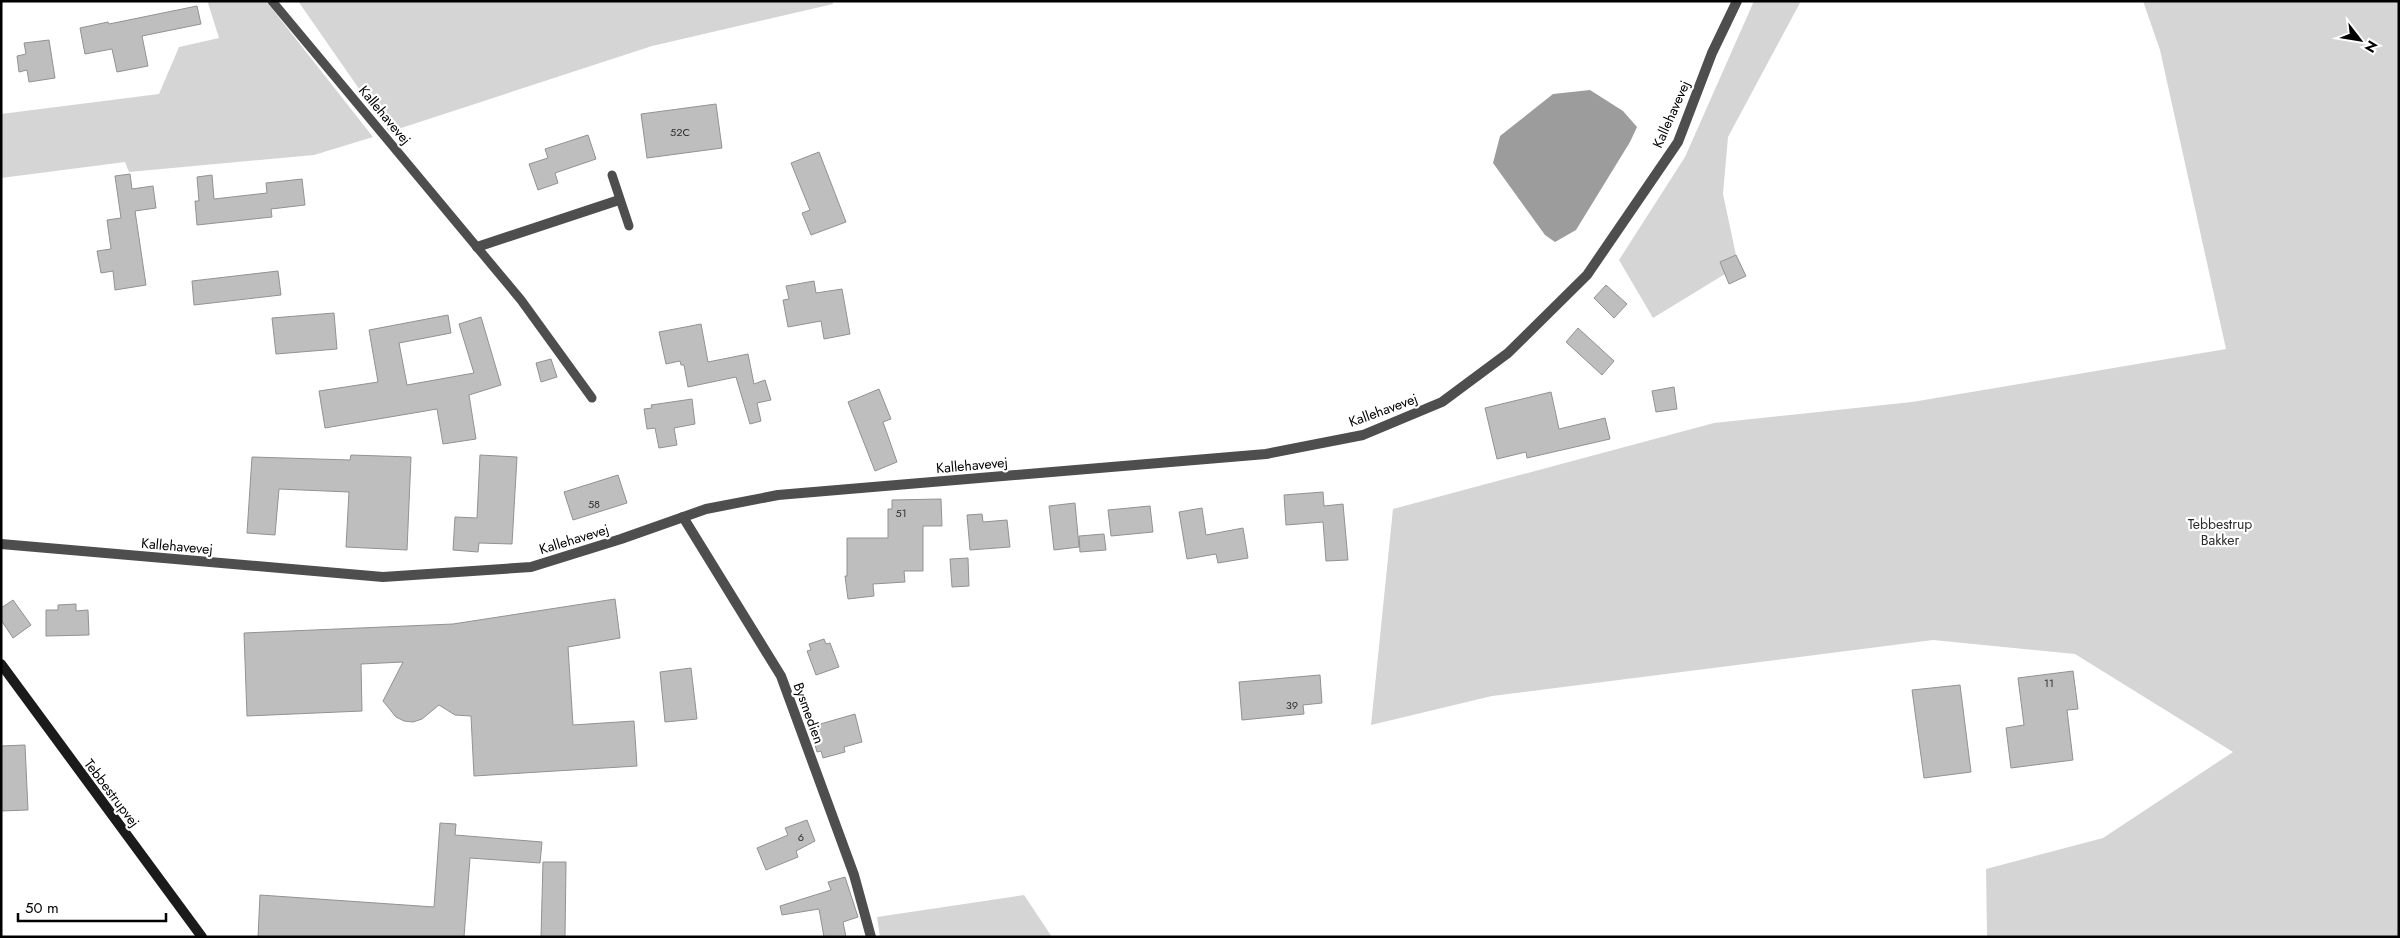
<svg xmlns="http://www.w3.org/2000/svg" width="2400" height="938" viewBox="0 0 2400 938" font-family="Jost,sans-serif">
	<rect width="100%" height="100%" fill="#fff"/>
	<g fill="#d5d5d5">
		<path d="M 209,1 L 266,1 L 373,137 L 314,155 L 129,172 L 125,162 L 1,178 L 1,114 L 159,94 L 179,47 L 219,38 L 208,3 Z"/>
		<path d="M 298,1 L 832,1 L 833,4 L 652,46 L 389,132 Z"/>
		<path d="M 1754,1 L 1801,1 L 1728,137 L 1723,194 L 1736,255 L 1720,262 L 1725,274 L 1653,318 L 1619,260 L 1685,157 Z"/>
		<path d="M 2143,1 L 2399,1 L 2399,937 L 1987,937 L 1986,869 L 2103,838 L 2233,752 L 2075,654 L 1933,640 L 1492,696 L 1371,725 L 1393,509 L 1714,423 L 1912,402 L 2226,349 L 2160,50 Z"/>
		<path d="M 1024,895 L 1052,937 L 880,937 L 877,917 Z"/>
	</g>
	<path fill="#9c9c9c" d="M 1590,90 L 1623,111 L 1637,127 L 1630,142 L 1576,230 L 1555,242 L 1545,235 L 1493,163 L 1500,136 L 1553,94 Z"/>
	<g fill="#bebebe" stroke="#929292">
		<path d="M 197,6 L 201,24 L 142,36 L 148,66 L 117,72 L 112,49 L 85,54 L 80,28 L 108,22 L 109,24 Z"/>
		<path d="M 49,40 L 55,78 L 29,82 L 27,70 L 19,72 L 17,56 L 26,54 L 24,43 Z"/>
		<path d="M 716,104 L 722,148 L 647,158 L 641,114 Z"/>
		<path d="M 588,135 L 596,159 L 555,173 L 558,183 L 538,190 L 529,164 L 548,158 L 545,149 Z"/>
		<path d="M 819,152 L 846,222 L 811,235 L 802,213 L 810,210 L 791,163 Z"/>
		<path d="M 130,174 L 132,189 L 153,186 L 156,208 L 135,211 L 146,285 L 115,290 L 113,271 L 101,273 L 97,251 L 111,249 L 107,220 L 121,218 L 115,176 Z"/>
		<path d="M 212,175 L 214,199 L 267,193 L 266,183 L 302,179 L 305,205 L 271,209 L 272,217 L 197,225 L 195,201 L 199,201 L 197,177 Z"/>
		<path d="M 1736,255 L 1746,276 L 1729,284 L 1720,262 Z"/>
		<path d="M 278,271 L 281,295 L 194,305 L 192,281 Z"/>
		<path d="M 814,281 L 816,293 L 842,289 L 850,334 L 824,339 L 821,321 L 788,327 L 783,300 L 789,299 L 786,286 Z"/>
		<path d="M 1606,285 L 1627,304 L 1614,318 L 1594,298 Z"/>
		<path d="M 334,313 L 337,349 L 276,354 L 272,318 Z"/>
		<path d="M 448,315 L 451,333 L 399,343 L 407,385 L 474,373 L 459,324 L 481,317 L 501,385 L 469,395 L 476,439 L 443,444 L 437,409 L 325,428 L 319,391 L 378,382 L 369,330 Z"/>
		<path d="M 701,324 L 708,362 L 748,354 L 754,384 L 765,380 L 771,400 L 757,403 L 761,421 L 750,424 L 736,377 L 688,387 L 684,365 L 681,365 L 680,361 L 666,364 L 659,332 Z"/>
		<path d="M 1578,328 L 1614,361 L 1602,375 L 1566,342 Z"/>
		<path d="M 551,359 L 557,377 L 541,382 L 536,363 Z"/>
		<path d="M 1674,387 L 1677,409 L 1656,412 L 1652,391 Z"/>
		<path d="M 879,389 L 891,419 L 883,422 L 897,462 L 875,471 L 848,402 Z"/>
		<path d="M 1551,392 L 1559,429 L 1605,418 L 1610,439 L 1527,458 L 1526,452 L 1497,459 L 1485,408 Z"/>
		<path d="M 692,399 L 695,424 L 674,428 L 677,445 L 659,448 L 655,428 L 647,429 L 644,409 L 652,408 L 651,405 Z"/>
		<path d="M 351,455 L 411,457 L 407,550 L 346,547 L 349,492 L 279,489 L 275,535 L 247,533 L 252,457 L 350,460 Z"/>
		<path d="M 480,455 L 517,457 L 512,544 L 479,543 L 478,552 L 453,550 L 455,517 L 477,518 Z"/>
		<path d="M 618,475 L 627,503 L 573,520 L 564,492 Z"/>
		<path d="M 1323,492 L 1324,506 L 1343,504 L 1348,560 L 1326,561 L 1323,522 L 1286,525 L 1284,495 Z"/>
		<path d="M 941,499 L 942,526 L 923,526 L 923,571 L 904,571 L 905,582 L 873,584 L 874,596 L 848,599 L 845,576 L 847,576 L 847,538 L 888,538 L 888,509 L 892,509 L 892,500 Z"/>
		<path d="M 1075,503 L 1079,547 L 1054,550 L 1049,506 Z"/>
		<path d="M 1150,506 L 1153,532 L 1111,536 L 1108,510 Z"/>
		<path d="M 1202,508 L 1206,535 L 1243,528 L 1248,558 L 1218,563 L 1216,554 L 1187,559 L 1179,512 Z"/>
		<path d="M 982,514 L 983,522 L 1007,520 L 1010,547 L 970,550 L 967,515 Z"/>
		<path d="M 1104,534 L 1106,550 L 1080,552 L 1079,536 Z"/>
		<path d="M 968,558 L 969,586 L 952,587 L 950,559 Z"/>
		<path d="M 615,599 L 620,638 L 568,647 L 573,725 L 634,721 L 637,766 L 474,776 L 471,716 L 455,715 L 439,705 L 422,719 L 413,722 L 404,721 L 396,717 L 383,701 L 403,662 L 361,664 L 362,711 L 247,716 L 244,633 L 453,624 Z"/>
		<path d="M 13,600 L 31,625 L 13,638 L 1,620 L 1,608 Z"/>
		<path d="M 76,604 L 76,611 L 88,610 L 89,635 L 46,636 L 46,610 L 58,610 L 58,605 Z"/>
		<path d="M 824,639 L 826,644 L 830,643 L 839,667 L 816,675 L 807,651 L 811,650 L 809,644 Z"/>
		<path d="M 691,668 L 697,719 L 665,722 L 660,672 Z"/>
		<path d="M 2073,671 L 2078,709 L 2067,710 L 2073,760 L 2011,768 L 2006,728 L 2024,725 L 2018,678 Z"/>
		<path d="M 1320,675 L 1322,703 L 1303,705 L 1304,714 L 1242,720 L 1239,682 Z"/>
		<path d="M 1960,685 L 1971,772 L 1924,778 L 1912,690 Z"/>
		<path d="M 855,714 L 862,742 L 844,747 L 845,752 L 823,758 L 821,751 L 817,752 L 810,727 Z"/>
		<path d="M 25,745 L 28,810 L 1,811 L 1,746 Z"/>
		<path d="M 807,820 L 815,841 L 796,851 L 798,857 L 766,870 L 757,848 L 788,835 L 785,828 Z"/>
		<path d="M 440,823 L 456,824 L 455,835 L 542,842 L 540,863 L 470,858 L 464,937 L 258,937 L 260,895 L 434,907 Z"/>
		<path d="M 543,862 L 566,862 L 565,937 L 541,937 Z"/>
		<path d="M 845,877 L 858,917 L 843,922 L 846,937 L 824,937 L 819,909 L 782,915 L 780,906 L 831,890 L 828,882 Z"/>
	</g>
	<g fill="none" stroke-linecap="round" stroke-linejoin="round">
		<g stroke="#4e4e4e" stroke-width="9">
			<path d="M 272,1 L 521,300 L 592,398"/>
			<path d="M 612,175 L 629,226"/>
		</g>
		<g stroke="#4e4e4e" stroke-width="10">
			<path d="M 477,247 L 619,200"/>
			<path d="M 683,517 L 781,676 L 854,875 L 871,937"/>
			<path d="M 1,544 L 383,577 L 531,567 L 621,539 L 706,509 L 778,495 L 1266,454 L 1363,435 L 1442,402 L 1508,353 L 1587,275 L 1678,142 L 1712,53 L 1737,1"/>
		</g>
		<path stroke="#1b1b1b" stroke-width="10" d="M 1,664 L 202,937"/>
	</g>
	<g text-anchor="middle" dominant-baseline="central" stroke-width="4.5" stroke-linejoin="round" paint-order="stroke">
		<g font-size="11" fill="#303030">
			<text x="680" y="132">52C</text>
			<text x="594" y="504">58</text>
			<text x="901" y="513">51</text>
			<text x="2049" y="683">11</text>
			<text x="1292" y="705">39</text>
			<text x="801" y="837">6</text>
		</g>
		<g font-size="14" fill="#000" stroke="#fff">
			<text transform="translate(1671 114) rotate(-66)">Kallehavevej</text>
			<text transform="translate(385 115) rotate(50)">Kallehavevej</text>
			<text transform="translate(1383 410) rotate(-20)">Kallehavevej</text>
			<text transform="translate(972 465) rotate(-5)">Kallehavevej</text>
			<text transform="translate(574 539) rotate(-17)">Kallehavevej</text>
			<text transform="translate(177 546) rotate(5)">Kallehavevej</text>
			<text transform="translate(809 713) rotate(70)">Bysmedien</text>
			<text transform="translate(112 793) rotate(53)">Tebbestrupvej</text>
		</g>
		<g font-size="14" fill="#2c2c2c" stroke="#fff">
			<text x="2220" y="524">Tebbestrup<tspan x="2220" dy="16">Bakker</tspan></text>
		</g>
	</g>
	<rect width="2400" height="938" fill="none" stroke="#000000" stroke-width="5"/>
	<g transform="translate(2360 40) rotate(121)" stroke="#ffffff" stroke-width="4" paint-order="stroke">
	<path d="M0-4L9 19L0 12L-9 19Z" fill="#000000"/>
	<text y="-8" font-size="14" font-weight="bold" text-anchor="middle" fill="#000000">N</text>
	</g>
	<path d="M18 913v8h148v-8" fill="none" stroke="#000000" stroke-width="2.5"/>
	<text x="25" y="913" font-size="15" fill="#000000" stroke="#ffffff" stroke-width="4" paint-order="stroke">50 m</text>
</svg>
